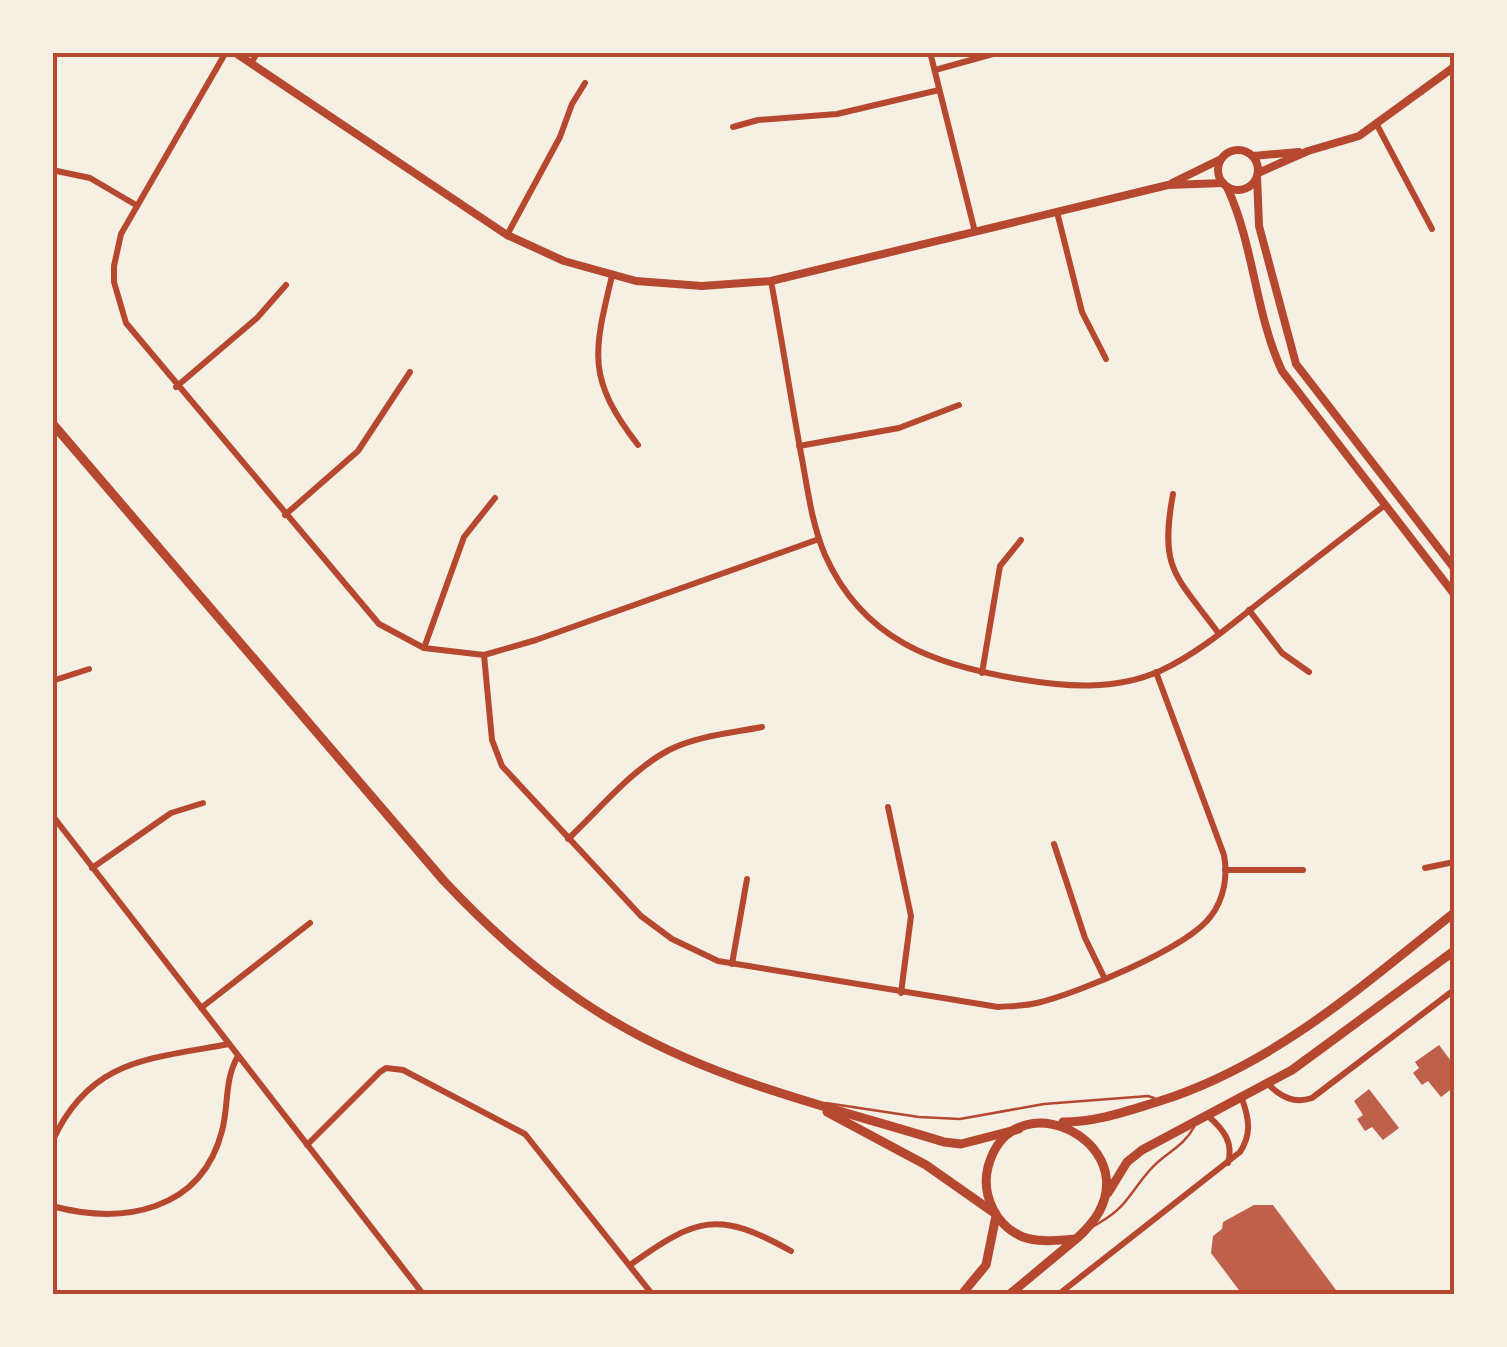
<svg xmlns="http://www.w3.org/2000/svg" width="1507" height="1347" viewBox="0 0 1507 1347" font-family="'PT Sans',sans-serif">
	<rect width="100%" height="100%" fill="#f6efe4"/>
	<g fill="#bf614a">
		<path d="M 1439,1045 L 1454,1065 L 1454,1087 L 1441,1097 L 1428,1081 L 1422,1085 L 1413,1073 L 1419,1068 L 1415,1062 Z"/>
		<path d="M 1369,1089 L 1399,1128 L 1383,1140 L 1372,1127 L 1365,1131 L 1357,1119 L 1363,1115 L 1354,1101 Z"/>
		<path d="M 1254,1205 L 1273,1205 L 1339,1294 L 1242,1294 L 1211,1253 L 1213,1236 L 1222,1229 L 1223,1222 Z"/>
	</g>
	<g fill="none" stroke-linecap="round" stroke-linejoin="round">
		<g stroke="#b5482f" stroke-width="2.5">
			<path d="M 826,1103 L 919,1117 L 960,1119 L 1044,1104 L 1148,1096 L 1154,1098"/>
			<path d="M 1092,1227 C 1126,1209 1126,1198 1149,1171 C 1164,1153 1183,1148 1194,1127"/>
		</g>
		<g stroke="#b5482f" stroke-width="6">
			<path d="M 226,52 L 121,234 L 114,266 L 114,282 L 126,323 L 379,624 L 424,648 L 484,655 L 536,640 L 819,539"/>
			<path d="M 930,52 L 975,232"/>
			<path d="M 251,63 L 258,52"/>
			<path d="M 935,70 L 1000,52"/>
			<path d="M 1377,125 L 1432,229"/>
			<path d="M 733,127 L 758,120 L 837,114 L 939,90"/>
			<path d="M 52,170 L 90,178 L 136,205"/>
			<path d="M 1057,212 L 1082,312 L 1106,359"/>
			<path d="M 507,235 L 560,137 L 572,104 L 585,83"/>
			<path d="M 612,276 C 593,354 587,379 638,445"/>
			<path d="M 771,281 C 782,340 791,400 802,459 C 808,492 812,524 825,555 C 863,640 934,665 1019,679 C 1066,687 1114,691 1160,671 C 1199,653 1232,624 1265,598 C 1305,567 1345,536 1385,505"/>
			<path d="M 176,387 L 257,318 L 286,285"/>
			<path d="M 799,446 L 899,428 L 959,405"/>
			<path d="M 1173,494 C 1159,571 1176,575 1219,634"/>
			<path d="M 285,515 L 358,451 L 410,372"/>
			<path d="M 1249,610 L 1282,653 L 1309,672"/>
			<path d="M 424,648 L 464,537 L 495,498"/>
			<path d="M 484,655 L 492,740 L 502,766 L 641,916 L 672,939 L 718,961 L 998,1007 C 1011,1006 1024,1006 1037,1003 C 1078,993 1188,948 1211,916 C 1224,899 1228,876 1224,855 L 1156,672"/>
			<path d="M 982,673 L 1000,566 L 1021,540"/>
			<path d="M 52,681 L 89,669"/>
			<path d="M 888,807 L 911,916 L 901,993"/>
			<path d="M 52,815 L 423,1294"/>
			<path d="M 568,839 C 599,810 631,770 669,750 C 697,736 731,733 762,727"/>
			<path d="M 1054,844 L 1085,938 L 1104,977"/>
			<path d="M 92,868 L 171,813 L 203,803"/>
			<path d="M 1425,868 L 1454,862"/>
			<path d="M 1225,870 L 1303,870"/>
			<path d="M 732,964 L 747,879"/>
			<path d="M 201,1008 L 310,923"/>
			<path d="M 1268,1084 C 1281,1097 1294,1104 1312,1098 L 1454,990"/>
			<path d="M 1208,1116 C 1223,1129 1234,1142 1228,1163"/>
			<path d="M 52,1142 C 90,1058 150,1059 229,1044"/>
			<path d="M 307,1145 L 380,1072 L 386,1068 L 403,1070 L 525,1134 L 652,1294"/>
			<path d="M 52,1206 C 122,1225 201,1212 222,1131 C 229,1105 224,1080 238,1056"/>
			<path d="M 630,1265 C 697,1217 718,1210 791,1251"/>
			<path d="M 1059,1294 L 1240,1152 C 1252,1134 1249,1118 1242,1099"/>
		</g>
		<g stroke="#b5482f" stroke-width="8">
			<path d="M 234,52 L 507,235 L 564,261 L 636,281 L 702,286 L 771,281 L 1168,185 L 1223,183"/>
			<circle cx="1238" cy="170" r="20"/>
			<path d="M 1253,156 L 1299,152"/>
			<path d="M 1258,173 L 1308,151 L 1359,136 L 1454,67"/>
			<path d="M 1257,176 L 1259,226 L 1296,364 L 1454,568"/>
			<path d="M 1172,183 L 1221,159"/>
			<path d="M 1227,187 C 1254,245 1255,313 1282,371 L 1454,594"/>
		</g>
		<g stroke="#b5482f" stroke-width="9">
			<path d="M 52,423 L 444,881 C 493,933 546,981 608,1018 C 711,1081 831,1107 944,1142 L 961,1144 L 1019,1129"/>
			<path d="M 827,1112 L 926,1165 L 993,1212"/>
			<path d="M 1063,1122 C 1097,1122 1127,1111 1160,1101 C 1276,1064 1360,987 1454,913"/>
			<path d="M 1108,1193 L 1127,1162 L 1142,1150 L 1292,1070 L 1454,951"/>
			<path d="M 962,1294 L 986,1265 L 996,1216"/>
			<path d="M 1010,1294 L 1076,1239 C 1172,1156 1014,1068 988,1167 C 981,1195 996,1226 1023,1237 C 1039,1243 1059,1240 1076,1239"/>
		</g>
	</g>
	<rect width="1507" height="1347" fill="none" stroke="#f6efe4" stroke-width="110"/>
	<rect x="55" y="55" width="1397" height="1237" fill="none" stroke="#b5482f" stroke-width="4"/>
</svg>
